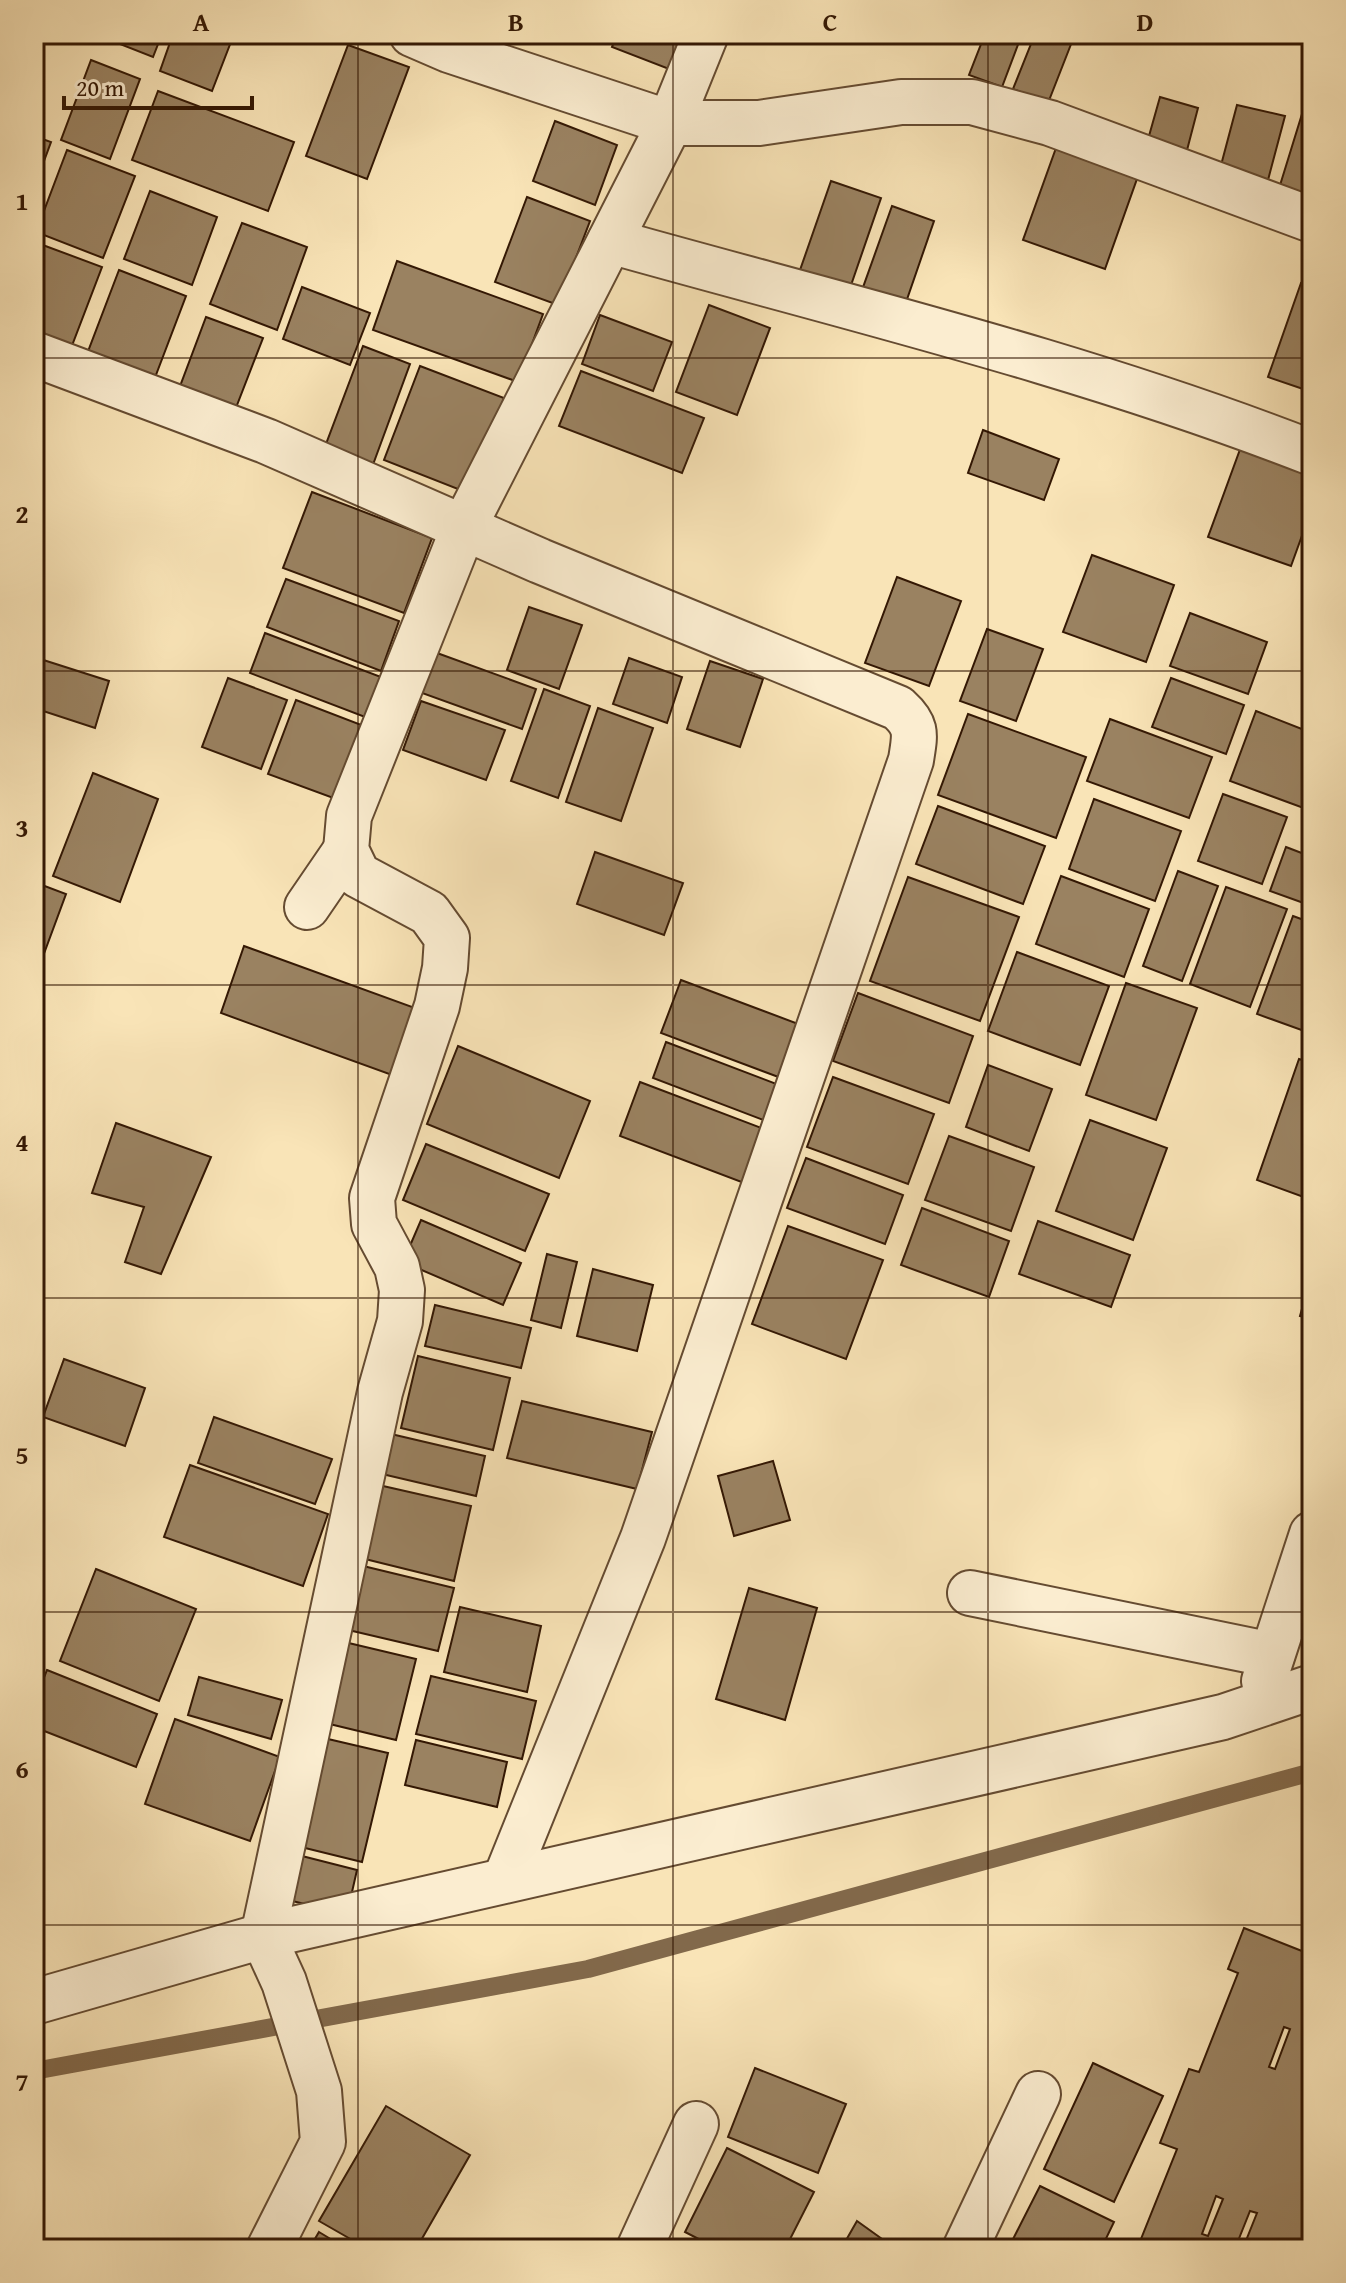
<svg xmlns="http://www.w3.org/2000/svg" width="1346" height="2283" viewBox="0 0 1346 2283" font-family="'Gentium Book Plus',serif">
	<rect width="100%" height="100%" fill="#f9e4b7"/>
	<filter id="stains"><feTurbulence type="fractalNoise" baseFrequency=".0025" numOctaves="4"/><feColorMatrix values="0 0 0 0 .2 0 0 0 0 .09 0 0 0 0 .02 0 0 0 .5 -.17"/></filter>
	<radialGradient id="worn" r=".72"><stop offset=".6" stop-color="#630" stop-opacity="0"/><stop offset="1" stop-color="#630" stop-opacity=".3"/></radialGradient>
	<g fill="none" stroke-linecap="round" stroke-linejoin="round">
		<path stroke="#82694b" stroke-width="18" d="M 34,2071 L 588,1969 L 1312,1772"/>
	</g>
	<g fill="#9a8261" stroke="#341804" stroke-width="2" fill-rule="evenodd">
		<path d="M 103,34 L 162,34 L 153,57 L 102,37 Z"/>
		<path d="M 173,34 L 234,34 L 212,91 L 160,71 Z"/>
		<path d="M 617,34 L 682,34 L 669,69 L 612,47 Z"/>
		<path d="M 985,34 L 1022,34 L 1002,87 L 969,75 Z"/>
		<path d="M 1035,34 L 1075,34 L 1048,103 L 1013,89 Z"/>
		<path d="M 348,45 L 409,67 L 367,179 L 306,156 Z"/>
		<path d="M 91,60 L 140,79 L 110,159 L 61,140 Z"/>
		<path d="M 158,91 L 294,142 L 268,211 L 132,160 Z"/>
		<path d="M 1160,97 L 1198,108 L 1186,154 L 1147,143 Z"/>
		<path d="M 1237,105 L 1285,116 L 1268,180 L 1220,169 Z"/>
		<path d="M 1302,114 L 1312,117 L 1312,205 L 1277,195 Z"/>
		<path d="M 555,121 L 617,145 L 595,205 L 533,181 Z"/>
		<path d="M 34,136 L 51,142 L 34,188 Z"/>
		<path d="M 1056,148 L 1138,176 L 1105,269 L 1023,240 Z"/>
		<path d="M 67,150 L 135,176 L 103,258 L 36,232 Z"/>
		<path d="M 831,181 L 881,198 L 849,291 L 799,273 Z"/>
		<path d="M 150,191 L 217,217 L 192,285 L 124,259 Z"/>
		<path d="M 527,197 L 590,221 L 558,305 L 495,282 Z"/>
		<path d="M 892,206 L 934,221 L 904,308 L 861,293 Z"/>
		<path d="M 242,223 L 307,247 L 277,330 L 210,304 Z"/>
		<path d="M 40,244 L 102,267 L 68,356 L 34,343 L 34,260 Z"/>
		<path d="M 397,261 L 543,314 L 518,382 L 373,330 Z"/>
		<path d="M 119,270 L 186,296 L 151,388 L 84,362 Z"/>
		<path d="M 1301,283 L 1312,287 L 1312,392 L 1268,377 Z"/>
		<path d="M 302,287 L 370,313 L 350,365 L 283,339 Z"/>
		<path d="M 709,305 L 770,328 L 737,415 L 676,392 Z"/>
		<path d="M 600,315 L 672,342 L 653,391 L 582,364 Z"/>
		<path d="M 206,317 L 263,338 L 232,418 L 176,397 Z"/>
		<path d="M 363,346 L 410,364 L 371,470 L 323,452 Z"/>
		<path d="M 420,366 L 504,398 L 468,493 L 384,460 Z"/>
		<path d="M 581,371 L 704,418 L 682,473 L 559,426 Z"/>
		<path d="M 983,430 L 1059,459 L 1044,500 L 968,473 Z"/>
		<path d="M 1242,444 L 1312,469 L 1312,508 L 1291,566 L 1208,537 Z"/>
		<path d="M 312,492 L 432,538 L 404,613 L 283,568 Z"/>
		<path d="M 1092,555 L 1174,585 L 1146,662 L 1063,632 Z"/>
		<path d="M 897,577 L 961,601 L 929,686 L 865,663 Z"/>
		<path d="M 286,579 L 399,621 L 381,671 L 267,627 Z"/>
		<path d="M 529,607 L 582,625 L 559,689 L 507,670 Z"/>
		<path d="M 1190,613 L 1267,642 L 1248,694 L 1170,666 Z"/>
		<path d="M 987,629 L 1043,649 L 1016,721 L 960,701 Z"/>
		<path d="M 265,633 L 381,677 L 365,717 L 250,673 Z"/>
		<path d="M 437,653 L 536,689 L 522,729 L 422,693 Z"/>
		<path d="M 34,657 L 109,681 L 95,728 L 34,708 Z"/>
		<path d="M 629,658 L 682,677 L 667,723 L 613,704 Z"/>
		<path d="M 710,661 L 763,679 L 740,747 L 687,729 Z"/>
		<path d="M 228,678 L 287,700 L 261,769 L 202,747 Z"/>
		<path d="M 1171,678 L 1244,705 L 1226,754 L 1152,727 Z"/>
		<path d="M 544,689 L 590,706 L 558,798 L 511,781 Z"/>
		<path d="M 296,700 L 364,726 L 336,799 L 268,774 Z"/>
		<path d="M 421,701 L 505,730 L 486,780 L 403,750 Z"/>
		<path d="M 598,708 L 653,728 L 621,821 L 566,802 Z"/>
		<path d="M 1256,711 L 1312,733 L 1312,803 L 1309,810 L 1230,781 Z"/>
		<path d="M 968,714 L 1086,757 L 1056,838 L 938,795 Z"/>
		<path d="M 1110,719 L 1212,757 L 1189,818 L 1087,781 Z"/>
		<path d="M 93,773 L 158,799 L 120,902 L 53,876 Z"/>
		<path d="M 1223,794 L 1287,817 L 1262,884 L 1198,861 Z"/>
		<path d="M 1094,799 L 1181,831 L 1155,901 L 1069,869 Z"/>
		<path d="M 938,806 L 1045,846 L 1023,904 L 916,864 Z"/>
		<path d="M 1286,847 L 1312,857 L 1312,906 L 1270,891 Z"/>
		<path d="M 595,852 L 683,883 L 664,935 L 577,904 Z"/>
		<path d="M 1178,871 L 1218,886 L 1182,981 L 1143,966 Z"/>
		<path d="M 1061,876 L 1149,909 L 1124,977 L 1036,944 Z"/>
		<path d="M 908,877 L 1019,917 L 980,1021 L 870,981 Z"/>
		<path d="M 34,882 L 66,894 L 42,959 L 34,956 Z"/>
		<path d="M 1226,887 L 1287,909 L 1250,1007 L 1190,984 Z"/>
		<path d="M 1293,916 L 1312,923 L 1312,1019 L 1307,1032 L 1257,1014 Z"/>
		<path d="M 244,946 L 415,1008 L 392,1075 L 221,1013 Z"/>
		<path d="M 1017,952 L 1109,986 L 1080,1065 L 988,1031 Z"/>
		<path d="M 681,980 L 809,1028 L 789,1081 L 661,1033 Z"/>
		<path d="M 1126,983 L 1197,1008 L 1156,1120 L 1086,1095 Z"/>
		<path d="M 858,993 L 973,1036 L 949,1103 L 833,1061 Z"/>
		<path d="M 666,1042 L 787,1088 L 774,1124 L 653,1078 Z"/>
		<path d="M 458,1046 L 590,1101 L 559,1178 L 427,1124 Z"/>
		<path d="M 1299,1059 L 1312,1063 L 1312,1200 L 1257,1180 Z"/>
		<path d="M 988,1065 L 1052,1089 L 1029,1151 L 966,1127 Z"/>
		<path d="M 833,1077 L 934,1114 L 908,1184 L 807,1147 Z"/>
		<path d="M 640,1082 L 772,1132 L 752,1186 L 620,1136 Z"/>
		<path d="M 1090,1120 L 1167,1148 L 1133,1240 L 1056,1211 Z"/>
		<path d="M 116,1123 L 211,1157 L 161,1274 L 125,1262 L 144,1207 L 92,1193 Z"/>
		<path d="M 949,1136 L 1034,1167 L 1011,1231 L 925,1200 Z"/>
		<path d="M 426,1144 L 549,1194 L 525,1251 L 403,1200 Z"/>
		<path d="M 806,1158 L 903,1195 L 885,1244 L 787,1208 Z"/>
		<path d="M 922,1208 L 1009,1241 L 989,1297 L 901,1265 Z"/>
		<path d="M 421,1220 L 521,1263 L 503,1305 L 403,1262 Z"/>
		<path d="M 1038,1221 L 1130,1255 L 1111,1307 L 1019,1274 Z"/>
		<path d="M 788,1226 L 883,1260 L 846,1359 L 752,1324 Z"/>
		<path d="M 547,1254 L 577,1262 L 561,1328 L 531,1320 Z"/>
		<path d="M 593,1269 L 653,1285 L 637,1351 L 577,1336 Z"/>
		<path d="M 1312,1273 L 1312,1319 L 1300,1316 Z"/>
		<path d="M 435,1305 L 531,1328 L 521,1368 L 425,1346 Z"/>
		<path d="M 418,1356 L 510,1378 L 493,1450 L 401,1428 Z"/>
		<path d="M 64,1359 L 145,1388 L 125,1446 L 43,1417 Z"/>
		<path d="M 522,1401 L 652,1432 L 637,1489 L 507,1458 Z"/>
		<path d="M 214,1417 L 332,1459 L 315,1504 L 198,1463 Z"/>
		<path d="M 391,1434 L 485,1456 L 476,1496 L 382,1474 Z"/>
		<path d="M 773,1461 L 790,1520 L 734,1536 L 718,1476 Z"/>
		<path d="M 190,1465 L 328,1514 L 303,1586 L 164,1537 Z"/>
		<path d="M 383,1486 L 471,1506 L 454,1581 L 365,1559 Z"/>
		<path d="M 359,1565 L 454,1588 L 438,1651 L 344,1629 Z"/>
		<path d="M 96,1569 L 196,1609 L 159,1701 L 60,1661 Z"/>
		<path d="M 749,1588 L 817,1608 L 785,1720 L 716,1699 Z"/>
		<path d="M 460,1607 L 541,1626 L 527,1692 L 444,1672 Z"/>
		<path d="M 336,1640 L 416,1659 L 396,1740 L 317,1721 Z"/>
		<path d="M 47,1670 L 157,1714 L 136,1767 L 34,1727 L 34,1703 Z"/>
		<path d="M 431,1676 L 536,1701 L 522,1759 L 416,1734 Z"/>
		<path d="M 199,1677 L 282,1700 L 271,1739 L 188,1715 Z"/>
		<path d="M 175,1719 L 280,1757 L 250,1841 L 145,1804 Z"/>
		<path d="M 328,1739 L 388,1753 L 362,1862 L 301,1847 Z"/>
		<path d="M 416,1740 L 507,1762 L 497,1807 L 405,1785 Z"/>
		<path d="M 298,1855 L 357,1870 L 347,1914 L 288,1900 Z"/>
		<path d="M 1244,1928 L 1312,1955 L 1312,2057 L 1304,2077 L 1311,2079 L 1312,2076 L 1312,2235 L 1306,2249 L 1137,2249 L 1177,2149 L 1160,2143 L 1189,2069 L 1199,2072 L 1238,1973 L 1228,1969 ZM 1284,2027 L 1290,2029 L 1275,2069 L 1269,2067 ZM 1216,2196 L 1223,2199 L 1208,2236 L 1202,2234 ZM 1250,2211 L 1257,2213 L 1243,2248 L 1236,2246 Z"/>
		<path d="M 1093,2063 L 1163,2096 L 1114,2202 L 1044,2169 Z"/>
		<path d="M 755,2068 L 846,2104 L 818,2173 L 728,2137 Z"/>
		<path d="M 386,2106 L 470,2155 L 416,2249 L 368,2249 L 319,2221 Z"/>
		<path d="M 727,2148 L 814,2192 L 785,2249 L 718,2249 L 685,2232 Z"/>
		<path d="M 1040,2186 L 1114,2222 L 1101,2249 L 1008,2249 Z"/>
		<path d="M 857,2221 L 896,2249 L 841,2249 Z"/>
		<path d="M 319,2232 L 347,2249 L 309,2249 Z"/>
		<path d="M 682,2240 L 696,2249 L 677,2249 Z"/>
	</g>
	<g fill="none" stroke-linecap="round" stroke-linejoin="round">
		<defs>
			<g id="street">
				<path d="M 412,34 L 449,50 L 670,123 L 759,123 L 901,102 L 972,102 L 1050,123 L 1312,220"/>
				<path d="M 610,241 C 845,307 1084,364 1312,453"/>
				<path d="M 34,354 L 266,441 L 540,561 L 898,708 C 918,726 915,734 911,760 L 643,1538 L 505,1880"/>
				<path d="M 307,907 L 346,850"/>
				<path d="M 970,1593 L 1272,1655"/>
				<path d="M 1264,1681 L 1312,1534"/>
				<path d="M 34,2002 L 263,1936 L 1223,1717 L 1312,1687"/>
				<path d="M 269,2249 L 323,2142 L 319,2091 L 284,1982 L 263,1936 L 380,1392 L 400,1321 L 402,1290 L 397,1267 L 374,1224 L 372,1198 L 437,1006 L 445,968 L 447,938 L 429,913 L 358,875 L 346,850 L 349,816 L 464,527 L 670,123 L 706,34"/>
				<path d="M 639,2249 L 696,2124"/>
				<path d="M 965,2249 L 1038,2094"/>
			</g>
		</defs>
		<use href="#street" stroke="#654b31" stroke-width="48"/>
		<use href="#street" stroke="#fbedd0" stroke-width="44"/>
	</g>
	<path fill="none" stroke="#341804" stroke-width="2" stroke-opacity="0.55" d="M 358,34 L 358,2249M 673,34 L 673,2249M 988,34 L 988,2249M 34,358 L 1312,358M 34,671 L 1312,671M 34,985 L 1312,985M 34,1298 L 1312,1298M 34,1612 L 1312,1612M 34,1925 L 1312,1925"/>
	<rect width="1346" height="2283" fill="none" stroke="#f9e4b7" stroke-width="88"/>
	<path d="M64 96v12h188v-12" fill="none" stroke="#341804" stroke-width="4"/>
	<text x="76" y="96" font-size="24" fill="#341804" stroke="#fbedd0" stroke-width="6" paint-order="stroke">20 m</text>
	<rect x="44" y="44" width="1258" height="2195" fill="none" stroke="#341804" stroke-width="3"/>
	<g font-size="26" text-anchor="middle" font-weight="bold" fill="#341804">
		<text x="201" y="31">A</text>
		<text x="516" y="31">B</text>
		<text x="830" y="31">C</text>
		<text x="1145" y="31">D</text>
		<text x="22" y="210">1</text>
		<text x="22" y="523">2</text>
		<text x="22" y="837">3</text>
		<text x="22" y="1151">4</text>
		<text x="22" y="1464">5</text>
		<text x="22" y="1778">6</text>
		<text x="22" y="2091">7</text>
	</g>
	<rect width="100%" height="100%" filter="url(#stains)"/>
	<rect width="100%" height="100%" fill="url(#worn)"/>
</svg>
